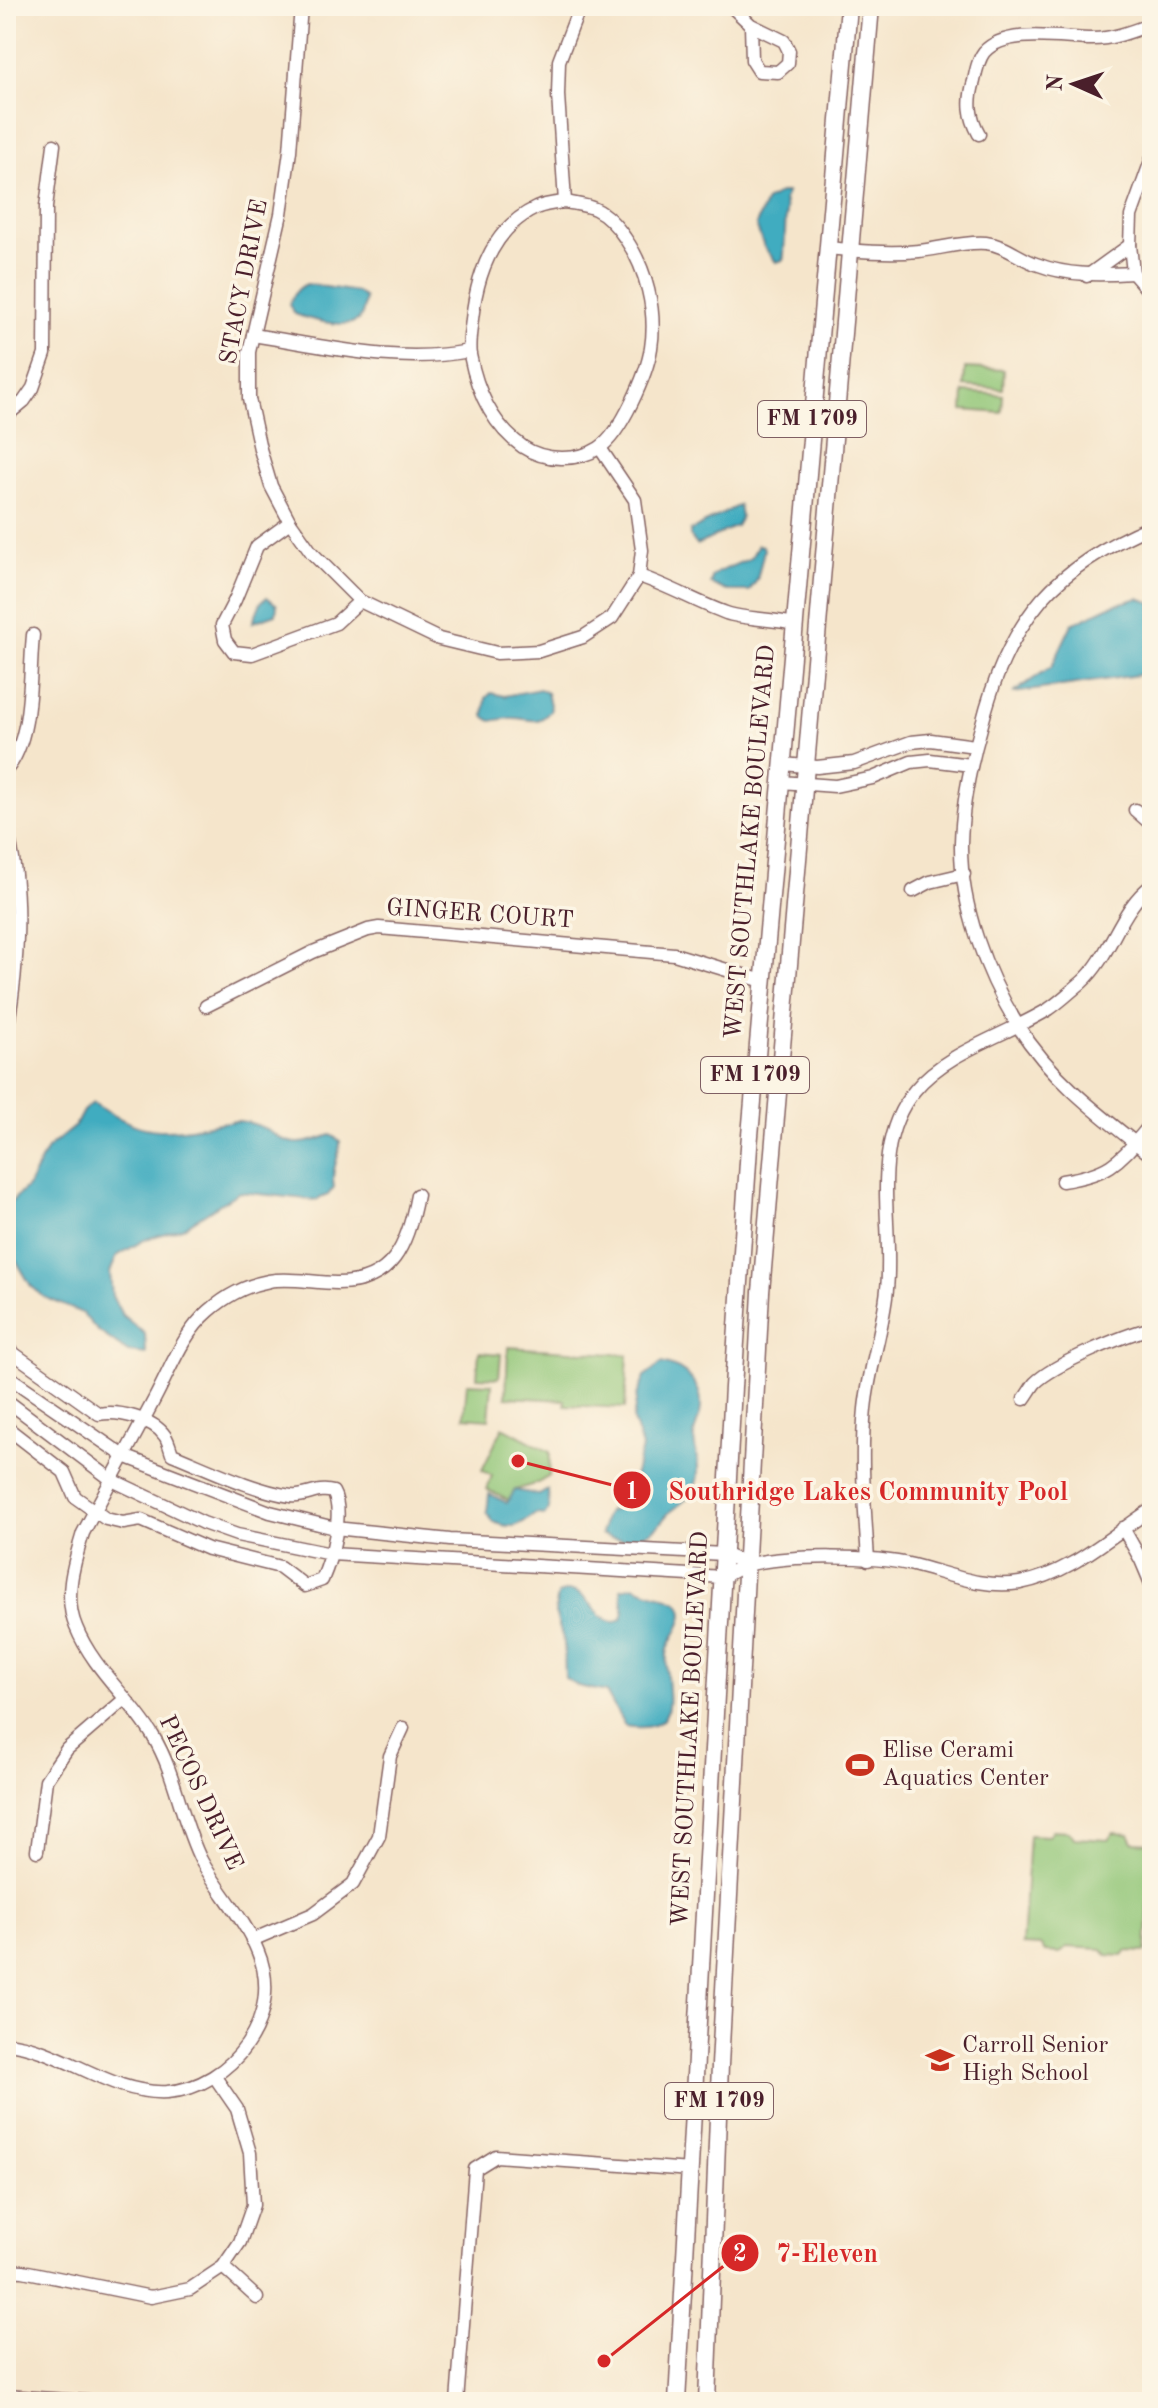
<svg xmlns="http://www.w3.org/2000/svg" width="1158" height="2408" viewBox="0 0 1158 2408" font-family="'Old Standard TT',serif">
	<rect width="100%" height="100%" fill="#fcf5e5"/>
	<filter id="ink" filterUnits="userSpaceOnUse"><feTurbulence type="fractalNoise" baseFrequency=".0125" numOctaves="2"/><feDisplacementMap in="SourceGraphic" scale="16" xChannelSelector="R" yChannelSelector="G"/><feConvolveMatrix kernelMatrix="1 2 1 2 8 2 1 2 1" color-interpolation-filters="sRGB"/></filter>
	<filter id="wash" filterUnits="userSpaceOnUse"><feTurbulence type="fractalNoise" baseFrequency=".006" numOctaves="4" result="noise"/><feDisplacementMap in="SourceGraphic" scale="32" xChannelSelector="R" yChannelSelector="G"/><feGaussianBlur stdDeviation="1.8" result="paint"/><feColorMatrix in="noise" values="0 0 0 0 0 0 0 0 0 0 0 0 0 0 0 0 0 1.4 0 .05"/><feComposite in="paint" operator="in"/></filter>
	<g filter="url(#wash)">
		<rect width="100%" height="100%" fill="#f5e5cb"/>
		<g fill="#92c678" stroke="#6e7252" stroke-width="2">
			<path d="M 965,368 L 1004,370 L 1003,389 L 964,386 Z"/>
			<path d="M 964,392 L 1003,395 L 1002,413 L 963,410 Z"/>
			<path d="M 508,1347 L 628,1355 L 625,1408 L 565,1405 L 565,1400 L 506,1397 Z"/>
			<path d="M 479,1352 L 501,1354 L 499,1378 L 477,1377 Z"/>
			<path d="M 467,1383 L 492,1384 L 489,1419 L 464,1417 Z"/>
			<path d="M 503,1427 L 550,1452 L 549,1476 L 538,1483 L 515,1490 L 509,1501 L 486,1489 L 492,1476 L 482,1470 Z"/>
			<path d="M 1052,1830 L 1068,1831 L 1074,1838 L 1108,1840 L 1113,1833 L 1129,1834 L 1133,1842 L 1152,1843 L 1146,1952 L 1127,1951 L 1123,1956 L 1107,1955 L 1102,1949 L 1066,1947 L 1060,1953 L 1045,1952 L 1041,1946 L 1022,1945 L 1029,1835 L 1048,1836 Z"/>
		</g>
		<g fill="#41acc0" stroke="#466676" stroke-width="2">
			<path d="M 780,193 L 787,193 L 784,200 L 786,210 L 784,255 L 783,260 L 776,262 L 764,247 L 756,225 L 766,201 Z"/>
			<path d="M 307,284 L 357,292 L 365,298 C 364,304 364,313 360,318 C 349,331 308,319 295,314 L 289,305 C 293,295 297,288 307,284 Z"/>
			<path d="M 739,505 L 741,517 L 736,526 L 697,545 L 690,536 L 690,531 Z"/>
			<path d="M 758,545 L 763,546 L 764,550 L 757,580 L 749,591 L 727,591 L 711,584 L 712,577 L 718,572 L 751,558 Z"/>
			<path d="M 267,597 L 277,605 L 276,614 L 253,622 L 261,602 Z"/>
			<path d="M 1139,598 L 1152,603 L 1152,676 L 1145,674 L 1013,693 L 1052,666 L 1072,624 L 1110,606 Z"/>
			<path d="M 540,689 L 547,693 L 551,709 C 540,727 529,718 513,718 C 506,718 498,720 491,721 L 484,716 L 486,698 L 491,693 L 504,696 Z"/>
			<path d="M 93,1103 C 133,1128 150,1135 197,1127 C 211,1125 226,1121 239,1121 C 261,1123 267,1132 284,1140 C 298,1147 317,1140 331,1135 L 340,1141 C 340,1158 330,1170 334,1187 L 328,1195 L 316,1200 L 239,1192 L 182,1228 L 146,1239 L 117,1256 L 110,1272 L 112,1296 L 122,1315 L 145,1334 L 146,1354 L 128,1352 L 97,1330 L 82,1313 L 44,1297 L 31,1286 L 6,1243 L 6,1207 L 28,1186 L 47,1149 L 75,1126 L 83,1111 Z"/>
			<path d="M 661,1363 C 685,1367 706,1387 700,1414 C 698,1422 694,1429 694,1438 C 695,1454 702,1471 695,1486 C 690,1499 680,1504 670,1512 C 665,1516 662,1522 658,1526 C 642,1539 620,1544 601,1534 L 605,1517 L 609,1511 L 627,1508 L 641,1480 L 634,1477 L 642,1448 L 633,1420 L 637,1395 L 645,1377 Z"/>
			<path d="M 515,1490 L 539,1495 L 548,1490 L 549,1509 L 545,1515 L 536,1514 C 517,1526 516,1530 493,1522 L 487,1512 L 489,1494 L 507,1503 Z"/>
			<path d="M 634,1586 C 643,1591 676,1599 679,1603 C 691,1619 672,1634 668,1649 C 659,1683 692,1736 625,1726 L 606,1692 L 578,1686 L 565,1678 L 564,1642 L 555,1613 L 558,1595 C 586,1578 592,1621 616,1622 L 622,1619 L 624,1611 L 621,1589 Z"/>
		</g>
	</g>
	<g filter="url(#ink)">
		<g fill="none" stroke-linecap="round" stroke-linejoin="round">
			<defs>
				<g id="minor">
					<path d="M 301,6 L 290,151 L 281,214 L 249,352 L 249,399 L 260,449 L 271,486 L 290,522 L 312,553 L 360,601 L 439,639 L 497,653 L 539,651 L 583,637 L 612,618 L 639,576 L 642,550 L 635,500 L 600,448"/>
					<path d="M 731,6 L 751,25 L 784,41 L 789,51 L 788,63 L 778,72 L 759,71 L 752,60 L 751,25"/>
					<path d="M 1149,6 L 1152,19"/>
					<path d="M 979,134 C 969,116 968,101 974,81 C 976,71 978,60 984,52 C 1006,27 1063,39 1092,39 C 1113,39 1133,31 1152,24"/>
					<path d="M 1152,158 L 1131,216 L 1130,245 L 1133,273 L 1152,295"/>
					<path d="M 565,202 C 575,204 586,205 595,209 C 608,215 617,226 625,238 C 646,268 657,310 651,348 C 647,374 621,434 599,448 C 577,462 544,461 523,447 C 493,426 477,391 470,355 C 468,343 471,330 472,319 C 477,275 493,228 536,208 C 544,204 556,203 565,202 Z"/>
					<path d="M 565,202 L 558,95 L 559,61 L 580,6"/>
					<path d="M 827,248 C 857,251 888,254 919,251 C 940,249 964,241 986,243 C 1005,245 1019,258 1036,264 C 1068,276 1099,275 1133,273"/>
					<path d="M 1087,276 L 1130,245"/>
					<path d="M 253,335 C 324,346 398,365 469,351"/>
					<path d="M 6,416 L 24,401 L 33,388 L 45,354 L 46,207 L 54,145"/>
					<path d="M 290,522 L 257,546 L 235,600 L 222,625 L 225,640 L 234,652 L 252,654 L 336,623 L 360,601"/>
					<path d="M 1152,526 C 1111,543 1072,565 1042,599 C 1012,634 993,680 982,724 C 971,762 962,803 961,843 C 960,906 986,973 1018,1026 C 1052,1080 1102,1117 1152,1156"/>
					<path d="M 639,576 C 669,586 696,602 726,613 C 742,619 775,619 794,624"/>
					<path d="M 783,764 L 817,767 L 854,763 L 911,742 L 931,740 L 975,746"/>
					<path d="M 6,770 C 33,739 29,676 33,635"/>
					<path d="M 781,782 L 835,786 L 873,778 L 911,762 L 930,760 L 971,765"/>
					<path d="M 1135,810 L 1152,825"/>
					<path d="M 6,827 C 24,890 18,971 6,1035"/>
					<path d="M 913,891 L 930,882 L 964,874"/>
					<path d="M 206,1006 L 313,952 L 368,930 L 379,928 L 674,954 L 763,981"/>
					<path d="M 1062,1181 C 1114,1173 1119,1161 1152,1123"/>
					<path d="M 6,1348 L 99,1414 C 118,1410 154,1419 165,1436 C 168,1440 170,1448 172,1454 C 207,1468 254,1491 291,1496 C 306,1498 317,1487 333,1492 C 345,1513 331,1559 322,1580 L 305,1586 L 280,1567 L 208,1549 L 141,1520 L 123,1523 L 106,1519 L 75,1497 L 64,1472 L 6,1427"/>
					<path d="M 6,1375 L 124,1456 L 270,1512 L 335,1528 L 450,1540 L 724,1554 L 746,1564"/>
					<path d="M 1024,1399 C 1028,1394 1031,1388 1035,1383 C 1054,1364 1124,1335 1152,1328"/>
					<path d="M 6,1400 L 112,1480 L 203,1523 L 237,1535 L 331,1554 L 723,1577 C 731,1573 740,1566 750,1564 C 791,1555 873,1555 913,1565 C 949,1574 983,1589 1020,1583 C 1071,1574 1110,1536 1152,1509"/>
					<path d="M 1123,1528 L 1141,1560 L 1152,1586"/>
					<path d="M 868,1560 C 865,1510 860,1458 865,1409 C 869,1368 883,1330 887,1289 C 894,1224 868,1146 915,1090 C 947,1051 1007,1035 1049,1009 C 1061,1001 1071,991 1082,982 C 1112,955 1119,909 1152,885"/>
					<path d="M 1148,1711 L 1152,1692"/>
					<path d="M 37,1851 L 46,1780 L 67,1749 L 125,1699"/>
					<path d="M 252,1940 L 313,1914 L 353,1884 L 379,1836 L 390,1756 L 403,1728"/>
					<path d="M 6,2043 C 62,2048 109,2095 167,2092 C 232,2087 285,2016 258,1952 C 245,1919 218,1891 201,1860 C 181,1820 176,1774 153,1736 C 130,1698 93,1669 76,1627 C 63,1597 74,1563 83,1533 C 107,1488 131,1443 155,1398 C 171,1368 183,1333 209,1311 C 226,1296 247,1285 269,1281 C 290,1277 314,1283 336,1283 C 393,1284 408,1244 417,1195"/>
					<path d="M 223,2267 L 257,2298"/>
					<path d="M 6,2270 L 23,2271 L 151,2297 L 190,2289 L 223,2267 L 240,2242 L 253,2205 L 250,2153 L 237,2109 L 215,2077"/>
					<path d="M 6,2396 L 99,2402"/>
					<path d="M 457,2402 L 475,2169 L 496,2156 L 691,2170"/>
				</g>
				<g id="major">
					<path d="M 677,2402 L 733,1387 L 749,1147 L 849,6"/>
					<path d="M 707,2402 L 720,2065 L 761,1292 L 871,6"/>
				</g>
			</defs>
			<use href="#minor" stroke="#866463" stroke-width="15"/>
			<use href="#major" stroke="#866463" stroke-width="19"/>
			<use href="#minor" stroke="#fff" stroke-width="12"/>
			<use href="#major" stroke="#fff" stroke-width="16"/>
		</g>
	</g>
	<defs>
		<symbol id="stadium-bare" viewBox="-9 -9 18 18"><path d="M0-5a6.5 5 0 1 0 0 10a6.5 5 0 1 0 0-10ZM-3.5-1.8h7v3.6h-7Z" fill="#c8321e" stroke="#fcf5e5" stroke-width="2.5" paint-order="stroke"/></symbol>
		<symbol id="school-bare" viewBox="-9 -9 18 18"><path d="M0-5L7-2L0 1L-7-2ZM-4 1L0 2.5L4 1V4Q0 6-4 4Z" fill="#c8321e" stroke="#fcf5e5" stroke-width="2.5" paint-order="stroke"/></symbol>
	</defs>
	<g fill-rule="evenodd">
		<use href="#stadium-bare" x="840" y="1745" width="40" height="40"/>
		<use href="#school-bare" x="920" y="2040" width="40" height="40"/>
	</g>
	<g text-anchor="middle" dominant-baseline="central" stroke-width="7" stroke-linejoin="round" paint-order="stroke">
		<g fill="#fcf5e5" stroke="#7f5f63" stroke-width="2">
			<rect x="758" y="401" width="108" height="36" rx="6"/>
			<rect x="701" y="1057" width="108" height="36" rx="6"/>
			<rect x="665" y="2083" width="108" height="36" rx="6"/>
		</g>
		<g font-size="22" font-weight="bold" fill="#4a1f2b">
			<text x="812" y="419">FM 1709</text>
			<text x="755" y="1075">FM 1709</text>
			<text x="719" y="2101">FM 1709</text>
		</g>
		<g font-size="24" fill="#4a1f2b" stroke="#fcf5e5">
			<text transform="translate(245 282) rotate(-79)">STACY DRIVE</text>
			<text transform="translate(751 842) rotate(-85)">WEST SOUTHLAKE BOULEVARD</text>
			<text transform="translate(480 915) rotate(4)">GINGER COURT</text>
			<text transform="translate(691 1729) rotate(-87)">WEST SOUTHLAKE BOULEVARD</text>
			<text transform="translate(200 1793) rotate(65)">PECOS DRIVE</text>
		</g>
		<g font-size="24" fill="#4a1f2b" stroke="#fcf5e5" text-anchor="start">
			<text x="882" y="1751">Elise Cerami<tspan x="882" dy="28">Aquatics Center</tspan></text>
			<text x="962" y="2046">Carroll Senior<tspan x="962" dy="28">High School</tspan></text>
		</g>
	</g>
	<path fill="none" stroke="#d62828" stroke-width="3" d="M518 1461L632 1490M604 2361L740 2253"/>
	<g fill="#d62828" stroke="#fcf5e5" stroke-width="3">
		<circle cx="518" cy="1461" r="8"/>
		<circle cx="604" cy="2361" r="8"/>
		<circle cx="632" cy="1490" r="20"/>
		<circle cx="740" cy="2253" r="20"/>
	</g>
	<g font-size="24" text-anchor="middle" font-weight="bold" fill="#fff">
		<text x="632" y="1499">1</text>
		<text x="740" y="2261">2</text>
	</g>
	<g font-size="26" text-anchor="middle" font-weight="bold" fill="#d62828" stroke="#fcf5e5" stroke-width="7" stroke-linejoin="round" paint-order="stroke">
		<text x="868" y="1500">Southridge Lakes Community Pool</text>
		<text x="827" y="2262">7-Eleven</text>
	</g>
	<rect width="1158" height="2408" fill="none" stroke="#fcf5e5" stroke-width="32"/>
	<g transform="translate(1074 84) rotate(273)" stroke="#fcf5e5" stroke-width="6" paint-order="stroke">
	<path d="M0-6L14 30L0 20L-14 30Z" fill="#4a1f2b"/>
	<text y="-12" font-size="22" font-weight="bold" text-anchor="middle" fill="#4a1f2b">N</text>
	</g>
</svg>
